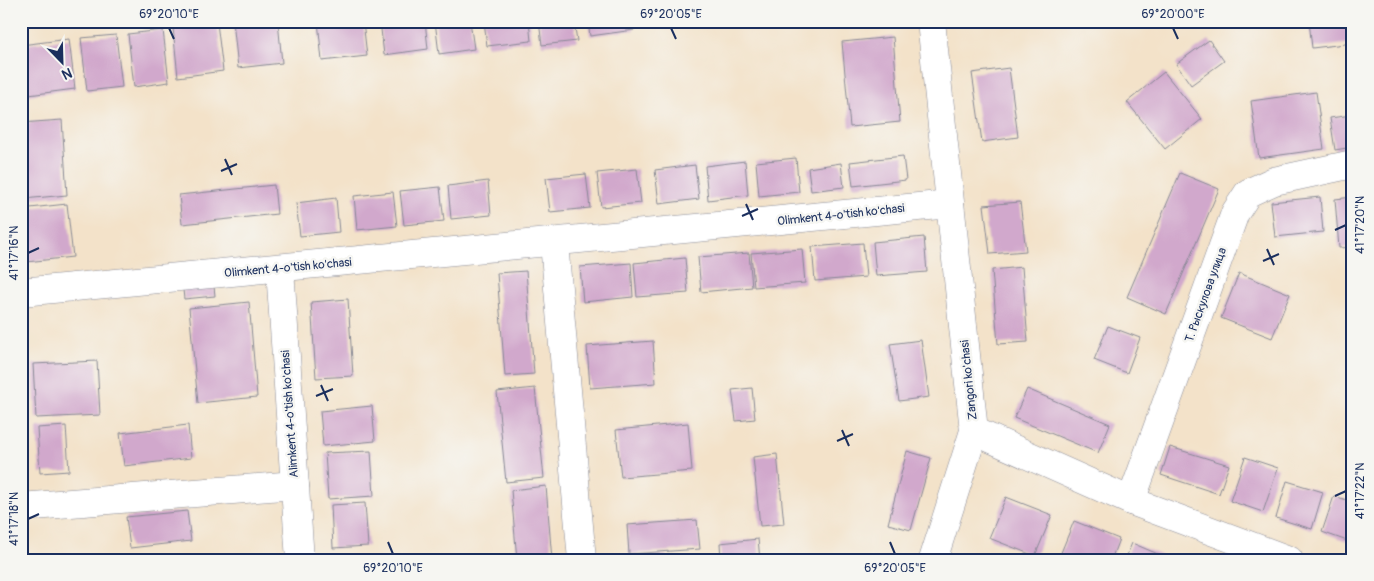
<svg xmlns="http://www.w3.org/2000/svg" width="1374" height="581" viewBox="0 0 1374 581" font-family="Pangolin,sans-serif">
	<rect width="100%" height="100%" fill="#f6f6f2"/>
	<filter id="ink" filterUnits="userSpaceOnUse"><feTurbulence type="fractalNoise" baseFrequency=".02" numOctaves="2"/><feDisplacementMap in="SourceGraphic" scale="10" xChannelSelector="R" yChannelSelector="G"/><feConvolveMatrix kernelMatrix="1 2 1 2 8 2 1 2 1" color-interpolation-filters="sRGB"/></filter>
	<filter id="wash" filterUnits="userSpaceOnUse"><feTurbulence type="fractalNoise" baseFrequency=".0096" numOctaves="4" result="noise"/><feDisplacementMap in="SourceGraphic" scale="20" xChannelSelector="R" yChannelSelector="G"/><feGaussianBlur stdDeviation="1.12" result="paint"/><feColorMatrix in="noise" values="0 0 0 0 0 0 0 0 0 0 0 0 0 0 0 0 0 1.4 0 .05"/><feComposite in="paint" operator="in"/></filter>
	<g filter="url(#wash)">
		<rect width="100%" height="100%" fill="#f3e2c9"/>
		<g id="blocks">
			<g fill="#d1a8cc">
				<path d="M 233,21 L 278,21 L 282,63 L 238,68 Z"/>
				<path d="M 318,21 L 363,21 L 367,56 L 322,61 Z"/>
				<path d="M 380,21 L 425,21 L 428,49 L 384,55 Z"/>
				<path d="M 435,21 L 470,21 L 474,49 L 439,54 Z"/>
				<path d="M 484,21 L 529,21 L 531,41 L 487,46 Z"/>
				<path d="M 539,21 L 574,21 L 577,41 L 542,45 Z"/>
				<path d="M 588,21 L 633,21 L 634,30 L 590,36 Z"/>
				<path d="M 687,21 L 706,21 L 706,22 L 688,25 Z"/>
				<path d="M 733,21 L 751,21 L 751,22 L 733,25 Z"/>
				<path d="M 842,21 L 906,21 L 906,23 L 842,29 Z"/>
				<path d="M 1309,21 L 1353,21 L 1353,43 L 1312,48 Z"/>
				<path d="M 217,23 L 223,71 L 178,77 L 173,28 Z"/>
				<path d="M 163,30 L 169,82 L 134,87 L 128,34 Z"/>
				<path d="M 116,35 L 122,87 L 87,91 L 81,38 Z"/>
				<path d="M 893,37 L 900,122 L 850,127 L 842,42 Z"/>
				<path d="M 69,39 L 75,89 L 21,96 L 21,45 Z"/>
				<path d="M 1209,40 L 1224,61 L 1191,85 L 1176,64 Z"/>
				<path d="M 1009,68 L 1018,137 L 982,142 L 972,73 Z"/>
				<path d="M 1164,72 L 1202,119 L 1165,149 L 1127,102 Z"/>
				<path d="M 1316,92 L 1324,149 L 1259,158 L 1251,101 Z"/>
				<path d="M 1352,115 L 1353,147 L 1335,150 L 1330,118 Z"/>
				<path d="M 62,120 L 67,195 L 23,199 L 21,123 Z"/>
				<path d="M 903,156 L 906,180 L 853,186 L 850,162 Z"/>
				<path d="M 796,158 L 799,192 L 759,196 L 756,162 Z"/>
				<path d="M 745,161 L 748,195 L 708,200 L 705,166 Z"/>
				<path d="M 841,163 L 844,187 L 811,191 L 808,168 Z"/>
				<path d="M 695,165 L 699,199 L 659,204 L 655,170 Z"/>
				<path d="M 637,169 L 641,203 L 601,207 L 597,173 Z"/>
				<path d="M 1180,173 L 1219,189 L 1166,314 L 1127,297 Z"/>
				<path d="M 586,174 L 590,208 L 550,212 L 546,178 Z"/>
				<path d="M 488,181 L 491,215 L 451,219 L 448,186 Z"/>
				<path d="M 274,185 L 277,214 L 182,224 L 179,195 Z"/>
				<path d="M 440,187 L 444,221 L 404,225 L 400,191 Z"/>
				<path d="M 393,192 L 397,226 L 357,230 L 354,196 Z"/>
				<path d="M 1320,197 L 1323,232 L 1275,237 L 1271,202 Z"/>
				<path d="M 1353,197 L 1353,247 L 1339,248 L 1335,199 Z"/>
				<path d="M 336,198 L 339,232 L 300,236 L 296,203 Z"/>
				<path d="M 1020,202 L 1026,251 L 990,254 L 984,205 Z"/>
				<path d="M 67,204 L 73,257 L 26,262 L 21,209 Z"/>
				<path d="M 924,237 L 927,272 L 876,276 L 873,242 Z"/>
				<path d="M 863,243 L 866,277 L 815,281 L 812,247 Z"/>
				<path d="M 802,249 L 805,283 L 754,287 L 751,253 Z"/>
				<path d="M 749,253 L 752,287 L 701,292 L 698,257 Z"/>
				<path d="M 685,258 L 688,293 L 637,297 L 634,263 Z"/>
				<path d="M 631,263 L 633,297 L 583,302 L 580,267 Z"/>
				<path d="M 1022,267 L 1028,342 L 998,344 L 992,270 Z"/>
				<path d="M 526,271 L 534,374 L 505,376 L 497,273 Z"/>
				<path d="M 1239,273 L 1290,294 L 1272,338 L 1221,318 Z"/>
				<path d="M 213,277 L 215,296 L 184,299 L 182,281 Z"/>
				<path d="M 348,299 L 353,376 L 316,378 L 311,302 Z"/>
				<path d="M 249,302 L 257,397 L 198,403 L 189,308 Z"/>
				<path d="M 1108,326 L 1140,338 L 1127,373 L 1094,360 Z"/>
				<path d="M 921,340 L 929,397 L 899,401 L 890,344 Z"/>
				<path d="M 653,341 L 656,383 L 590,388 L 587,346 Z"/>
				<path d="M 97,361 L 100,415 L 36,418 L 33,364 Z"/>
				<path d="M 535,388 L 544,478 L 506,482 L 497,392 Z"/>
				<path d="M 752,388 L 755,419 L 736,421 L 732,390 Z"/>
				<path d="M 1027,389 L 1110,424 L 1098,453 L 1014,418 Z"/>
				<path d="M 372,406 L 375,441 L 323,446 L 320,411 Z"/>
				<path d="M 688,423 L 692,471 L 621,477 L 616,430 Z"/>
				<path d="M 188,425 L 191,458 L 124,466 L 120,433 Z"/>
				<path d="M 66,426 L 69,471 L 40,473 L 37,428 Z"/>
				<path d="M 1170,447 L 1229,465 L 1219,494 L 1161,475 Z"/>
				<path d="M 371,451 L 374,496 L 328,499 L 325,453 Z"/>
				<path d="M 907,451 L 931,458 L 911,530 L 888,524 Z"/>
				<path d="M 777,454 L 784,524 L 760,526 L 753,457 Z"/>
				<path d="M 1245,457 L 1278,468 L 1263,512 L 1230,501 Z"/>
				<path d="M 1287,481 L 1323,492 L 1312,529 L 1276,518 Z"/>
				<path d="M 546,486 L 552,560 L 517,560 L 511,490 Z"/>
				<path d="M 1334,496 L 1353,502 L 1353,534 L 1350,542 L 1322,532 Z"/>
				<path d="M 1006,497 L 1052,515 L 1035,556 L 989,538 Z"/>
				<path d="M 365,503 L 368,546 L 333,548 L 331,505 Z"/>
				<path d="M 187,511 L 191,541 L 130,548 L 126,517 Z"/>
				<path d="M 697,520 L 700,549 L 629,554 L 627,525 Z"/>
				<path d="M 1074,521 L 1119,539 L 1111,560 L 1058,560 Z"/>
				<path d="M 758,539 L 760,560 L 721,560 L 720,543 Z"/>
				<path d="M 1132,543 L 1172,560 L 1125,560 Z"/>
				<path d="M 666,555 L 666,560 L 641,560 L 641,557 Z"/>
				<path d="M 361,557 L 361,560 L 335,560 L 335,558 Z"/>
			</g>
		</g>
	</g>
	<g filter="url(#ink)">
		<use href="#blocks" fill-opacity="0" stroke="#878894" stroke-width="1"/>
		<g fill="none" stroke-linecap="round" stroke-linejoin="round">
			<defs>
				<g id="minor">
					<path d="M 931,21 L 974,431 L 933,560"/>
					<path d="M 554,243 L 582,560"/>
					<path d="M 280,269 L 300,560"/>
					<path d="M 21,292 L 950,204"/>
					<path d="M 974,431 L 1131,501 L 1289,560"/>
					<path d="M 1131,501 L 1235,213 L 1248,193 L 1274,181 L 1353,164"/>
					<path d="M 21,507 L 295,485"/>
				</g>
			</defs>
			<use href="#minor" stroke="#878894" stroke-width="29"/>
			<use href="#minor" stroke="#fff" stroke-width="28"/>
		</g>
	</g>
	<path fill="none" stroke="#1b2f5e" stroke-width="2" d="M 169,28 L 174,39M 671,28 L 676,39M 1173,28 L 1178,39M 225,159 L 232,175M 221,171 L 237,164M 746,204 L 753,220M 742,216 L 758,209M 1335,230 L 1346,225M 1267,249 L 1274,265M 28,253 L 39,248M 1263,261 L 1279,254M 321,385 L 328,401M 316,396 L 333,389M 842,430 L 849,446M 837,441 L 853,434M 1335,496 L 1346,491M 28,519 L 39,514M 388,542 L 393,554M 890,542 L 895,554"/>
	<g text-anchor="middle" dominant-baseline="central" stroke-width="5" stroke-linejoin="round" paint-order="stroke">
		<g font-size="12" fill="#1b2f5e" stroke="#f6f6f2">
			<text transform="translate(841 215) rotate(-6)">Olimkent 4-o'tish ko'chasi</text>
			<text transform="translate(288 268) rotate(-5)">Olimkent 4-o'tish ko'chasi</text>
			<text transform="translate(1206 295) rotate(-70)">Т. Рыскулова улица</text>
			<text transform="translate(969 380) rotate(-96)">Zangori ko'chasi</text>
			<text transform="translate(290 414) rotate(-94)">Alimkent 4-o'tish ko'chasi</text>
		</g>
	</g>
	<rect width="1374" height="581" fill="none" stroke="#f6f6f2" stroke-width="55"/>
	<g transform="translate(62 62) rotate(157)" stroke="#f6f6f2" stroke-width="4" paint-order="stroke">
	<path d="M0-4L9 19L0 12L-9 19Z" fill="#1b2f5e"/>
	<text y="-8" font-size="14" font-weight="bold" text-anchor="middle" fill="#1b2f5e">N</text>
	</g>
	<rect x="28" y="28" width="1318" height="526" fill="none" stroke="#1b2f5e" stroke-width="2"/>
	<g font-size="12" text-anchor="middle" fill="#1b2f5e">
		<text x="169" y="18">69°20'10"E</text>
		<text x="671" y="18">69°20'05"E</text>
		<text x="1173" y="18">69°20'00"E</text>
		<text transform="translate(1360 225) rotate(-90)" y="4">41°17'20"N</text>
		<text transform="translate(14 253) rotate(-90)" y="4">41°17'16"N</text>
		<text transform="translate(1360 491) rotate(-90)" y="4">41°17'22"N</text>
		<text transform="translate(14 519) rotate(-90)" y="4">41°17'18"N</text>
		<text x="393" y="572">69°20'10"E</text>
		<text x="895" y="572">69°20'05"E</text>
	</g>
</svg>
